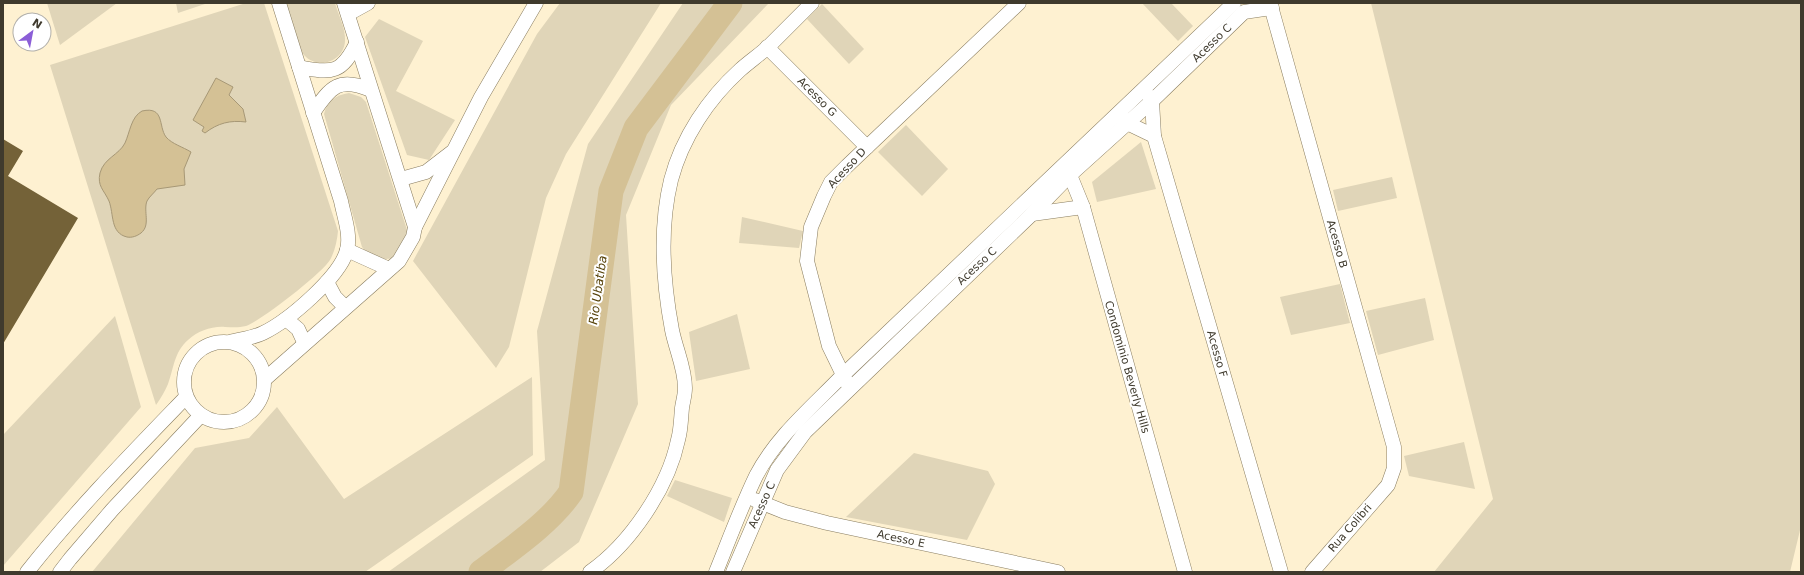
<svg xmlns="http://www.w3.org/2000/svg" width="1804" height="575" viewBox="0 0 1804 575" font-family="'DejaVu Sans',sans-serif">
	<rect width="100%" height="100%" fill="#fef1d1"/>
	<g fill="#e0d5b8">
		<path d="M 47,3 L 117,3 L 60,45 Z"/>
		<path d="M 176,3 L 208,3 L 178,13 Z"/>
		<path d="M 246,3 L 264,3 L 338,231 C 337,241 335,251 330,260 C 321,274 262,320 246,326 C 238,328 232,327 225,327 C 212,326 198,331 188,340 C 174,352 174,368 168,384 C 165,391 161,398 156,405 L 50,65 Z"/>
		<path d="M 285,3 L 335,3 C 338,14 346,29 345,41 C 344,62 317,70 304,55 C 295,45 290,17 285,3 Z"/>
		<path d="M 560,3 L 661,3 L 566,154 L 546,198 L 509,347 L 496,368 L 413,261 L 537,34 Z"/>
		<path d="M 683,3 L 769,3 L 671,105 L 626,215 L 638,404 L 579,542 L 540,572 L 388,572 L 545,460 L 537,331 L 588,144 Z"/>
		<path d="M 1142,3 L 1171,3 L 1193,26 L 1178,41 Z"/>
		<path d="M 1371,3 L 1801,3 L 1801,526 L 1790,572 L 1434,572 L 1493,499 Z"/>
		<path d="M 822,4 L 864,49 L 849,64 L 807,19 Z"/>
		<path d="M 379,19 L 423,41 L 396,91 L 455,120 L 429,160 L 407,155 L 365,37 Z"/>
		<path d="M 349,93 L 361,97 L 366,102 L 407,230 L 408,236 L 393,258 C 381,261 369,257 362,247 L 324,114 C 327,101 336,95 349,93 Z"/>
		<path d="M 906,125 L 948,169 L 922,196 L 878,152 Z"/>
		<path d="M 1141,142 L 1156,189 L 1097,202 L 1092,182 Z"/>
		<path d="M 1392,177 L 1397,198 L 1338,211 L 1333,190 Z"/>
		<path d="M 742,217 L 803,231 L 799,248 L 739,243 Z"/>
		<path d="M 1340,284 L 1350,323 L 1291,335 L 1280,297 Z"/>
		<path d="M 1425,298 L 1434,340 L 1378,355 L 1366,311 Z"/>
		<path d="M 737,314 L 750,369 L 696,381 L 689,332 Z"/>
		<path d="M 115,316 L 141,407 L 3,566 L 3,435 Z"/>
		<path d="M 532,377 L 533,455 L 365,572 L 92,572 L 195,448 L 249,438 L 277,407 L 344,499 Z"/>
		<path d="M 1464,442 L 1475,489 L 1409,476 L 1404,456 Z"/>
		<path d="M 914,453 L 988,471 L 995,484 L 967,540 L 846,517 Z"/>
		<path d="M 675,480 L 732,498 L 724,522 L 667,496 Z"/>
	</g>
	<g fill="#d4c195" stroke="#a79876">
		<path d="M 216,78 L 233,87 L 229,95 L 243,109 L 246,122 C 230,120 218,123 205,133 L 202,131 L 204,127 L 193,120 Z"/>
		<path d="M 142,111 C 165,106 158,126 166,137 C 172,144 183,147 191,152 L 184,169 L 185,185 L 157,189 C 154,193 149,197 147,201 C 143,211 151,225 141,233 C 137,236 132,238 127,237 C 110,233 114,214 109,201 C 104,190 97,186 100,173 C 104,158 119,155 125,143 C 130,132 131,117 142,111 Z"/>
	</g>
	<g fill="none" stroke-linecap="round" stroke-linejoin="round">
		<path stroke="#d4c195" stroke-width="25" d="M 481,572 C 511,549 550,523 571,492 L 611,191 L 636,128 L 730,3"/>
	</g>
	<path fill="#746238" d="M 3,139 L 23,151 L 8,176 L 78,218 L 3,344 Z"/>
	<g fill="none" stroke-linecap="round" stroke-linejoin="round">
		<defs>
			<g id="minor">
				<path d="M 1270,3 L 1394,447 L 1394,468 L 1388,485 L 1312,572"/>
				<path d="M 348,14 L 368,3"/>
				<path d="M 767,47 L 867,147"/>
				<path d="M 299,67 C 333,74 342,73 357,42"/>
				<path d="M 1149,96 L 1152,101 L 1154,136 L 1281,572"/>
				<path d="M 313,113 C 331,86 339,77 371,90"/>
				<path d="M 1121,116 L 1127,123 L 1154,136"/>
				<path d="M 1065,169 L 1070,175 L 1083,207 L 1185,572"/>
				<path d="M 401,179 L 426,172 L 452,152"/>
				<path d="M 1032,214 L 1083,207"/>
				<path d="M 415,227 L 481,97 L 536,3"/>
				<path d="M 347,250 L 389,269"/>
				<path d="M 327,282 L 335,297 L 345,307"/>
				<path d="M 286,319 L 298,329 L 304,342"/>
				<circle cx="224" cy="382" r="40"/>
				<path d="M 230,342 C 241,339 253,338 263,333 C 288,321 340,277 347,250 C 351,235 344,216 341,201 L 279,3"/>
				<path d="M 265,379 L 399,261 L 413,237 L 415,227 L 344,3"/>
				<path d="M 847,383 L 829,346 L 807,261 L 811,227 L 824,196 L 831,182 L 847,166 L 1019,3"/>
				<path d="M 755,500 L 785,512 L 827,523 L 1058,572"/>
				<path d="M 27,572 C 76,510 131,454 186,397"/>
				<path d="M 60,572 L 70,559 L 112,510 L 201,415"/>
				<path d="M 590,572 C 630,544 668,488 678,440 C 681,430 681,418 682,408 C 683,401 685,395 685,388 C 685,368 676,350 672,330 C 663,282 659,229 671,180 C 682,138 708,99 740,70 C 749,62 759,55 768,47 C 783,32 797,18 812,3"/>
				<path d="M 716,572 C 729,540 741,507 756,476 C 776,437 812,407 842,376 L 1234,3"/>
				<path d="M 733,572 L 777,470 L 805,432 L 1032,214 L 1070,175 L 1152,101 L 1244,12 L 1272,8"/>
			</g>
		</defs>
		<use href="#minor" stroke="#897d60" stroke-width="15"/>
		<use href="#minor" stroke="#fff" stroke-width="14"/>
	</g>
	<g text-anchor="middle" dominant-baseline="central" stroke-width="4" stroke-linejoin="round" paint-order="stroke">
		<g font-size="11" fill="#3f3a2d" stroke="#fff">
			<text transform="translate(1212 43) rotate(-44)">Acesso C</text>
			<text transform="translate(817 97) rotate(45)">Acesso G</text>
			<text transform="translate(847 168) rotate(-47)">Acesso D</text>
			<text transform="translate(1337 244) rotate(74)">Acesso B</text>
			<text transform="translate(977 266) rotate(-43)">Acesso C</text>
			<text transform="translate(1217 354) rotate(74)">Acesso F</text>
			<text transform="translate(1127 367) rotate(74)">Condominio Beverly Hills</text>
			<text transform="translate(762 505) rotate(-66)">Acesso C</text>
			<text transform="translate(1350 528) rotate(-49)">Rua Colibri</text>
			<text transform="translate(901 539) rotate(12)">Acesso E</text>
		</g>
		<g font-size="12" font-style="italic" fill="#554108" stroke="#fff">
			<text transform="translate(598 290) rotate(-82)">Rio Ubatiba</text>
		</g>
	</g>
	<rect width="1804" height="575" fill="none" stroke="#3f3a2d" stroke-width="8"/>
	<g transform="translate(32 32) rotate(32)"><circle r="19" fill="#ffffff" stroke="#b2b0ab"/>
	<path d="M0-3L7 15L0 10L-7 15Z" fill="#8b5ed7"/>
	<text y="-6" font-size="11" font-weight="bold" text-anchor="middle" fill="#3f3a2d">N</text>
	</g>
</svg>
